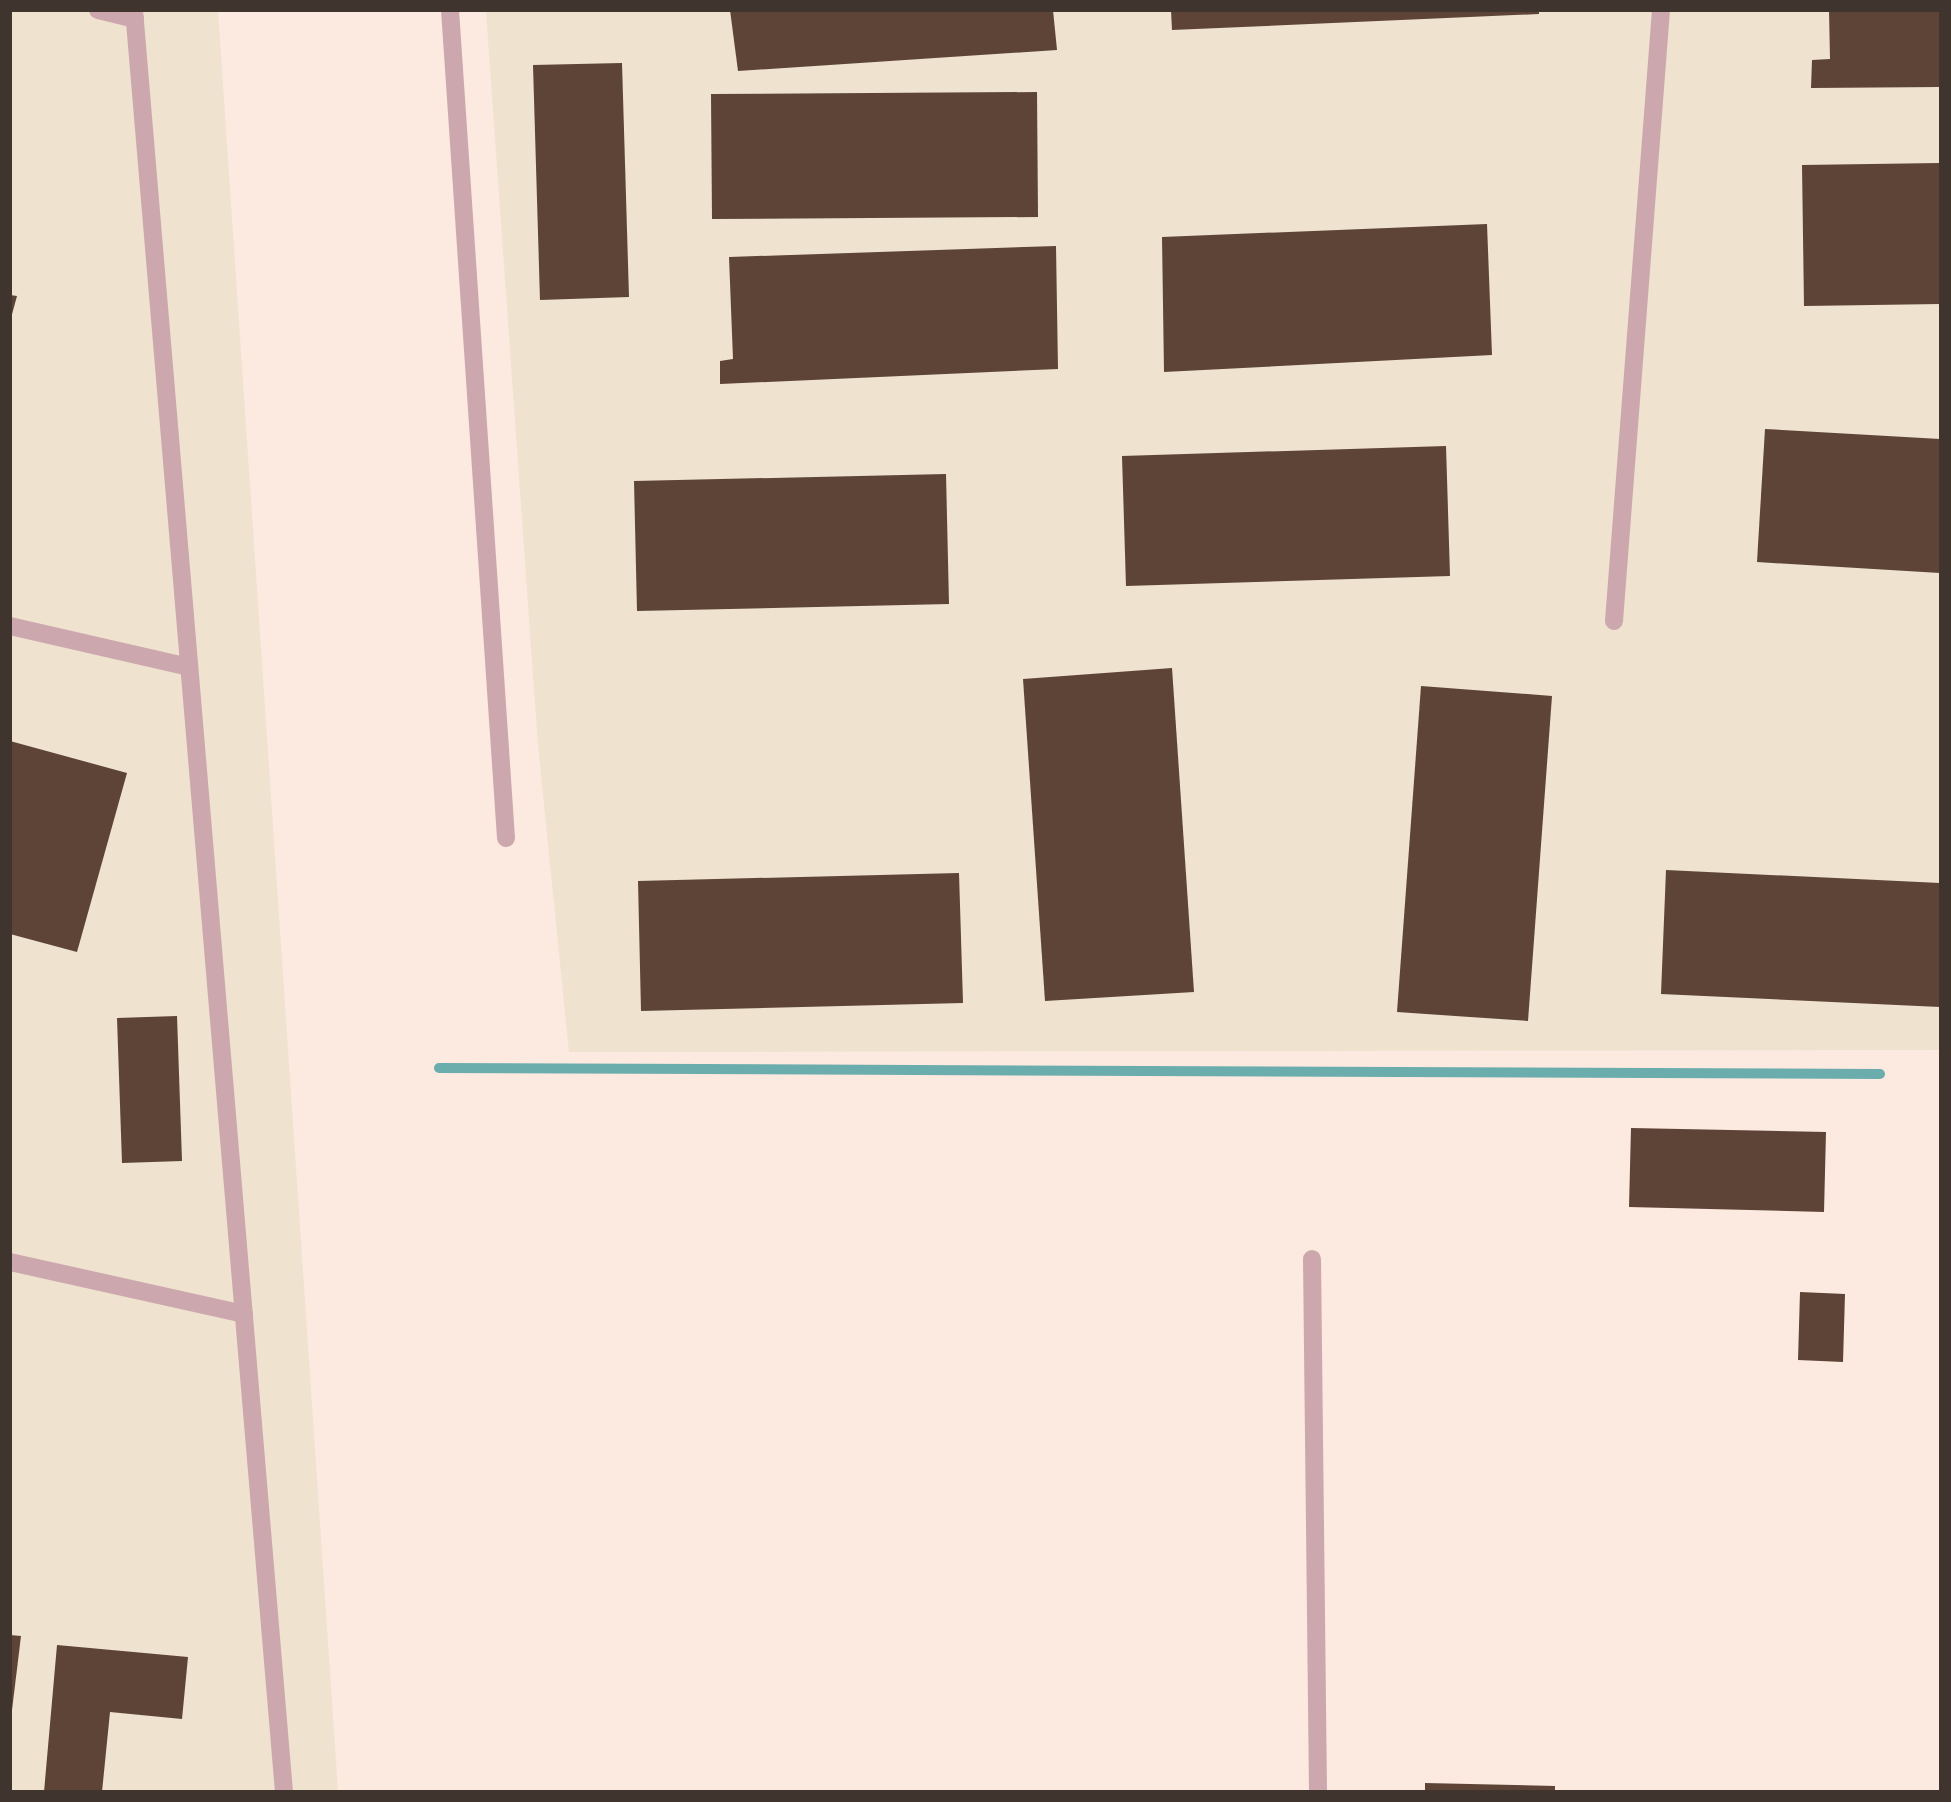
<svg xmlns="http://www.w3.org/2000/svg" width="1951" height="1802" viewBox="0 0 1951 1802" font-family="'Public Sans',sans-serif">
	<rect width="100%" height="100%" fill="#fce9e0"/>
	<g fill="#efe2ce">
		<path d="M 11,11 L 218,11 L 338,1791 L 11,1792 Z"/>
		<path d="M 486,11 L 1940,11 L 1940,1050 L 569,1052 L 538,745 Z"/>
	</g>
	<g fill="none" stroke-linecap="round" stroke-linejoin="round">
		<path stroke="#6badad" stroke-width="10" d="M 439,1068 L 1880,1074"/>
	</g>
	<g fill="#5d4437">
		<path d="M 730,10 L 1053,10 L 1057,50 L 738,71 Z"/>
		<path d="M 1171,10 L 1539,10 L 1539,14 L 1172,30 Z"/>
		<path d="M 1829,10 L 1940,10 L 1940,87 L 1811,88 L 1812,60 L 1830,59 Z"/>
		<path d="M 622,63 L 629,297 L 540,300 L 533,65 Z"/>
		<path d="M 1037,92 L 1038,217 L 712,219 L 711,94 Z"/>
		<path d="M 1940,163 L 1940,304 L 1804,306 L 1802,165 Z"/>
		<path d="M 1487,224 L 1492,355 L 1164,372 L 1162,237 Z"/>
		<path d="M 1056,246 L 1058,369 L 720,384 L 720,361 L 733,359 L 729,257 Z"/>
		<path d="M 10,295 L 17,296 L 11,318 L 10,318 Z"/>
		<path d="M 1765,429 L 1940,439 L 1940,573 L 1757,562 Z"/>
		<path d="M 1446,446 L 1450,576 L 1126,586 L 1122,456 Z"/>
		<path d="M 946,474 L 949,604 L 637,611 L 634,481 Z"/>
		<path d="M 1172,668 L 1194,992 L 1045,1001 L 1023,679 Z"/>
		<path d="M 1421,686 L 1552,696 L 1528,1021 L 1397,1012 Z"/>
		<path d="M 10,741 L 127,773 L 77,952 L 10,934 Z"/>
		<path d="M 1666,870 L 1940,883 L 1940,1007 L 1661,994 Z"/>
		<path d="M 959,873 L 963,1003 L 641,1011 L 638,881 Z"/>
		<path d="M 177,1016 L 182,1161 L 122,1163 L 117,1018 Z"/>
		<path d="M 1631,1128 L 1826,1132 L 1824,1212 L 1629,1207 Z"/>
		<path d="M 1800,1292 L 1845,1294 L 1843,1362 L 1798,1360 Z"/>
		<path d="M 10,1635 L 21,1636 L 12,1710 L 10,1710 Z"/>
		<path d="M 57,1645 L 188,1657 L 182,1719 L 110,1712 L 102,1792 L 44,1792 Z"/>
		<path d="M 1425,1783 L 1555,1786 L 1555,1792 L 1425,1792 Z"/>
	</g>
	<g fill="none" stroke-linecap="round" stroke-linejoin="round">
		<g stroke="#cca8ae" stroke-width="18">
			<path d="M 98,10 L 135,19"/>
			<path d="M 450,10 L 506,838"/>
			<path d="M 1614,621 L 1661,10"/>
			<path d="M 10,626 L 189,667"/>
			<path d="M 1312,1259 L 1318,1792"/>
			<path d="M 10,1262 L 244,1314"/>
		</g>
		<path stroke="#cca8ae" stroke-width="18" d="M 134,10 L 284,1792"/>
	</g>
	<rect width="1951" height="1802" fill="none" stroke="#40342e" stroke-width="24"/>
</svg>
